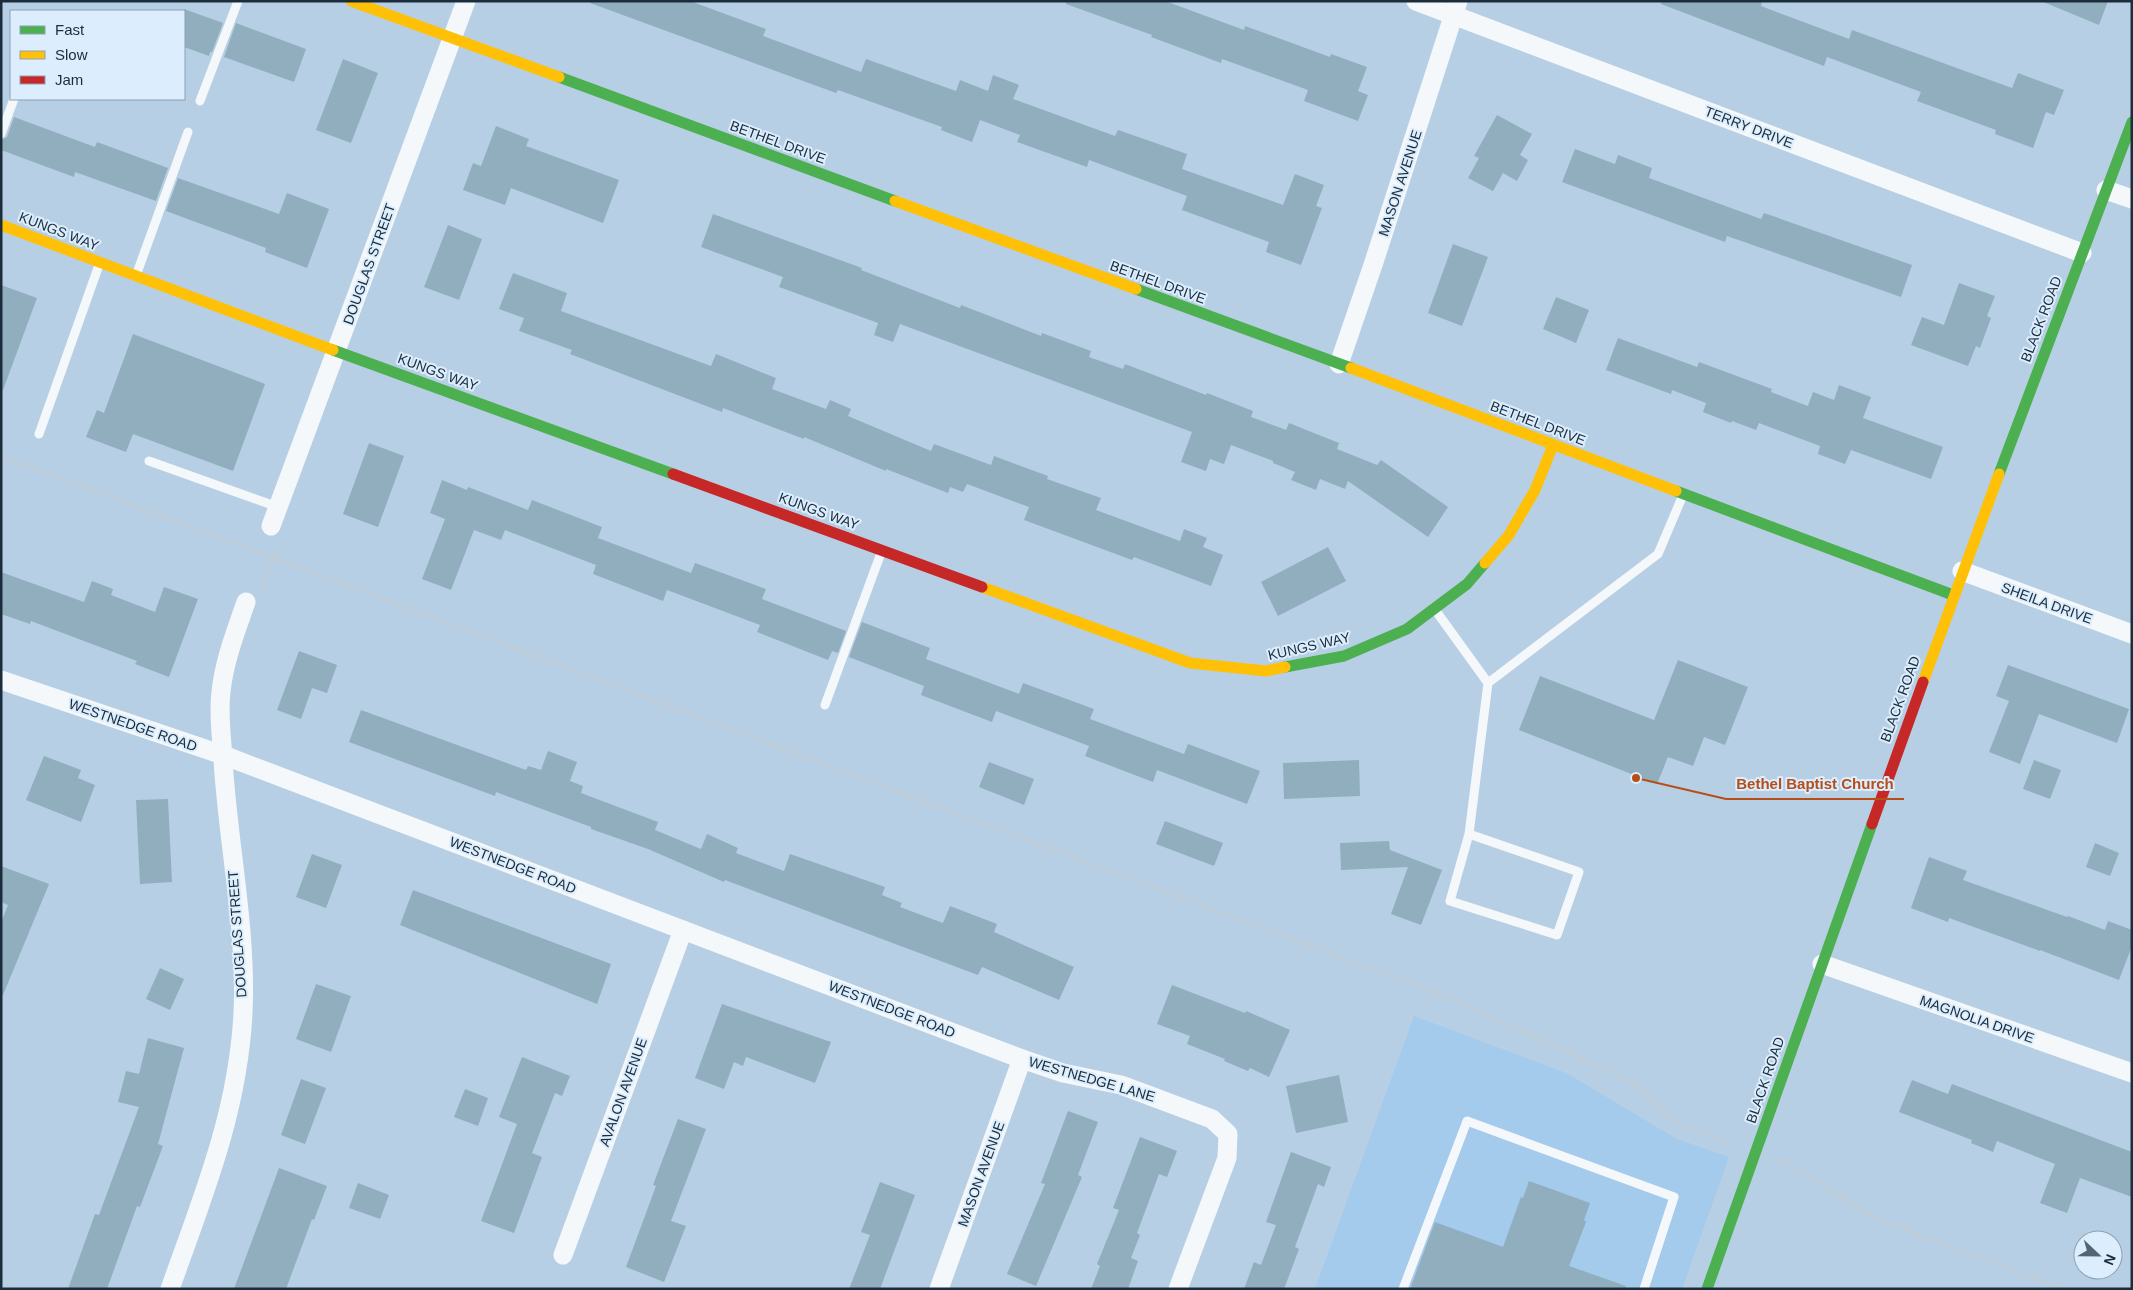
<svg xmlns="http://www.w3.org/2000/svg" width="2133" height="1290" viewBox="0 0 2133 1290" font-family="Arial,sans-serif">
	<rect width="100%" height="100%" fill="#b7cfe4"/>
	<path fill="#a4caec" d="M 1414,1016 L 1566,1073 L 1677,1139 L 1729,1157 L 1682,1289 L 1315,1289 Z"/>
	<g fill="#90aebe">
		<path d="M 591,1 L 690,1 L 766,29 L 763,36 L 861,72 L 866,59 L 956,91 L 960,80 L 988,91 L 993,75 L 1019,85 L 1013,99 L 1115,136 L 1118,130 L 1187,154 L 1182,169 L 1283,205 L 1295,174 L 1324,185 L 1316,206 L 1322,208 L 1301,265 L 1266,252 L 1269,242 L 1182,210 L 1187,196 L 1089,160 L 1087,167 L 1017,142 L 1020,135 L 980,120 L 972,142 L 941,130 L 942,127 L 838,90 L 836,93 L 590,3 Z"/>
		<path d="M 1066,1 L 1165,1 L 1244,30 L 1245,26 L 1330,57 L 1331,54 L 1367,67 L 1358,91 L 1368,95 L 1358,121 L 1304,101 L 1308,90 L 1222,59 L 1221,63 L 1151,37 L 1152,35 L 1066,4 Z"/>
		<path d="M 1662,1 L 1762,1 L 1761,6 L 1849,39 L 1852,30 L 2012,88 L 2018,73 L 2064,90 L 2054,115 L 2046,112 L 2033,148 L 1995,134 L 1996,130 L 1917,101 L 1921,92 L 1827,57 L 1824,66 L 1661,4 Z"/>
		<path d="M 2041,1 L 2108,1 L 2099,25 Z"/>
		<path d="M 184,9 L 223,23 L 212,52 L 210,52 L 209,56 L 184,47 Z"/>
		<path d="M 236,23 L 306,49 L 294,82 L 224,57 Z"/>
		<path d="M 343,59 L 378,73 L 351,143 L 316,130 Z"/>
		<path d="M 1497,115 L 1532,134 L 1520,155 L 1528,160 L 1517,181 L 1503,173 L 1493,191 L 1468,178 L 1479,158 L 1474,156 Z"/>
		<path d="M 14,117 L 95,147 L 97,142 L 168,168 L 156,201 L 75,172 L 74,177 L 1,150 L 1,140 L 7,137 Z"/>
		<path d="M 496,126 L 529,139 L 526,146 L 619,180 L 603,223 L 511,188 L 505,205 L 463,190 L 473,163 L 481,166 Z"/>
		<path d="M 1575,149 L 1615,164 L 1618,155 L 1652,168 L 1649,178 L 1761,219 L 1764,213 L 1912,265 L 1901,297 L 1727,236 L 1725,242 L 1562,182 Z"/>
		<path d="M 178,178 L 279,214 L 287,193 L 329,209 L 307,268 L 265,252 L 266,248 L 166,211 Z"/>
		<path d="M 713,214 L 862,268 L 861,270 L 960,308 L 961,305 L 1041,336 L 1042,333 L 1091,351 L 1089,357 L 1123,369 L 1125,364 L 1206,395 L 1207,393 L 1253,411 L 1251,417 L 1286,430 L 1289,423 L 1339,443 L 1337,449 L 1377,465 L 1381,460 L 1448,507 L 1428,537 L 1348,481 L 1345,489 L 1320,479 L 1316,490 L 1291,480 L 1295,472 L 1273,463 L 1273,461 L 1231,445 L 1224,464 L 1210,459 L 1206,471 L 1181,462 L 1192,432 L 900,324 L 893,342 L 874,335 L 878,323 L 779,287 L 783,277 L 701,247 Z"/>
		<path d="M 448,225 L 482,239 L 459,300 L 424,287 Z"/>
		<path d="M 1453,244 L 1488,257 L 1462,326 L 1428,313 Z"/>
		<path d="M 513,273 L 567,293 L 561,311 L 711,366 L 716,354 L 776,378 L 772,389 L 826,409 L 830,400 L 851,409 L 848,416 L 931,451 L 934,444 L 991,465 L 994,456 L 1048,476 L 1047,479 L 1101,498 L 1096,510 L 1180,541 L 1184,529 L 1207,538 L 1203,547 L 1223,555 L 1211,586 L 1134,557 L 1132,560 L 1024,520 L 1029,507 L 967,484 L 963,492 L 950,487 L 948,493 L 886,469 L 886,471 L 804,437 L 804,439 L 723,408 L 722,412 L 570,354 L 572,350 L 519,331 L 524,318 L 499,309 Z"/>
		<path d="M 1959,283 L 1995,296 L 1987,316 L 1991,318 L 1980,348 L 1976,346 L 1968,366 L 1911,345 L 1922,317 L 1944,325 Z"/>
		<path d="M 1,285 L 37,298 L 3,390 L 1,390 Z"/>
		<path d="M 1556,297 L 1589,310 L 1576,343 L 1543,329 Z"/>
		<path d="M 133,334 L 265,384 L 233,471 L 133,434 L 126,452 L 86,437 L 97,410 L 104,413 Z"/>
		<path d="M 1618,338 L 1697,367 L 1699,362 L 1772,389 L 1771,392 L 1808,406 L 1813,392 L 1834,400 L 1839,385 L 1871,397 L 1863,418 L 1943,447 L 1931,479 L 1851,450 L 1845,464 L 1818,454 L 1820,446 L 1759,423 L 1756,430 L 1732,421 L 1731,423 L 1703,412 L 1706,403 L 1672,390 L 1671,394 L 1606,370 Z"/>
		<path d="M 369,443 L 404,456 L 378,527 L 343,514 Z"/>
		<path d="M 442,480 L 467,490 L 468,487 L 528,510 L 532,500 L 602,527 L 598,538 L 691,573 L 695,563 L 766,589 L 762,599 L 846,631 L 838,653 L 832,651 L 828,660 L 757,632 L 760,625 L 667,590 L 663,601 L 593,574 L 596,565 L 505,530 L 501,540 L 474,530 L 451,590 L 422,579 L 445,519 L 430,513 Z"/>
		<path d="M 1328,547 L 1346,581 L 1278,616 L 1261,582 Z"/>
		<path d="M 1,572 L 84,602 L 92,581 L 113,589 L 111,595 L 155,612 L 164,587 L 198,599 L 169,677 L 135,664 L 137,661 L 31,621 L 30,624 L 1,614 Z"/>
		<path d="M 862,622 L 930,648 L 926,659 L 1019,694 L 1023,683 L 1094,709 L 1090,719 L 1184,754 L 1188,744 L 1260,771 L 1247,804 L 1157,770 L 1153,782 L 1085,756 L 1089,746 L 996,711 L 992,722 L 921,695 L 924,686 L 849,657 Z"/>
		<path d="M 299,651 L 337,665 L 327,693 L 312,688 L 301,719 L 277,710 Z"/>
		<path d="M 1678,660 L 1748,687 L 1725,745 L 1704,737 L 1693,766 L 1668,757 L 1657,784 L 1519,730 L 1540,676 L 1654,720 Z"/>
		<path d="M 2008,665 L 2129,709 L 2117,743 L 2039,714 L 2020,764 L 1989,752 L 2009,701 L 1996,696 Z"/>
		<path d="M 361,710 L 526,770 L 528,766 L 541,770 L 548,751 L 577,762 L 570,781 L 583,786 L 581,793 L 658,822 L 655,830 L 701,849 L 707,834 L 738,848 L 736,853 L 784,871 L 790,854 L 885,887 L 882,895 L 902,903 L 900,907 L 943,923 L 950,906 L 997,924 L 994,932 L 1074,967 L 1059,1000 L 982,967 L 978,975 L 725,880 L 724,882 L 648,849 L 591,829 L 591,827 L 496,792 L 495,796 L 349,742 Z"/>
		<path d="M 44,756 L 81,770 L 78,778 L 95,785 L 81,822 L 26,800 Z"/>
		<path d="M 1359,760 L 1360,796 L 1284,799 L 1283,763 Z"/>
		<path d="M 2034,760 L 2061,770 L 2050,799 L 2023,789 Z"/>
		<path d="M 989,762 L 1034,779 L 1024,805 L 979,787 Z"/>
		<path d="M 168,799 L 172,882 L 140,884 L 136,800 Z"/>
		<path d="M 1165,821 L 1223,843 L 1214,866 L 1156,844 Z"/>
		<path d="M 1389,841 L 1390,850 L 1442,870 L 1421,925 L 1391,914 L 1408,867 L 1341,870 L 1340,843 Z"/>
		<path d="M 2095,843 L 2119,853 L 2110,876 L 2086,867 Z"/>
		<path d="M 312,854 L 342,865 L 326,908 L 296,897 Z"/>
		<path d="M 1929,857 L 1967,871 L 1963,880 L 2067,917 L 2068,916 L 2105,930 L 2108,921 L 2132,930 L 2132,946 L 2119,980 L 2040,950 L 2040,951 L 1949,918 L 1948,922 L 1911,908 Z"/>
		<path d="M 1,866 L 49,884 L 3,995 L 1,995 L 1,923 L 8,905 L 1,902 Z"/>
		<path d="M 413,890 L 611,964 L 597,1004 L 400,925 Z"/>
		<path d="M 160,968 L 184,979 L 170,1010 L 146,999 Z"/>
		<path d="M 316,984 L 351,996 L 331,1052 L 296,1039 Z"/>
		<path d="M 1172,985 L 1245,1013 L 1246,1011 L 1290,1030 L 1269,1077 L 1250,1068 L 1248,1071 L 1224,1061 L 1225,1059 L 1187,1044 L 1190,1036 L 1157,1024 Z"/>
		<path d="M 722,1004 L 831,1042 L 815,1083 L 746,1057 L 743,1066 L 734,1062 L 724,1089 L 695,1078 Z"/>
		<path d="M 148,1038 L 184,1048 L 158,1144 L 163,1146 L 140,1207 L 137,1206 L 107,1289 L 68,1289 L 95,1214 L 99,1215 L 139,1107 L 118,1102 L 126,1071 L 139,1074 Z"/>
		<path d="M 522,1057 L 570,1076 L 562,1096 L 555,1093 L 532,1153 L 542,1157 L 514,1233 L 481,1221 L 517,1124 L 499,1117 Z"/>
		<path d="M 1339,1075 L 1348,1122 L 1296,1133 L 1286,1086 Z"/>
		<path d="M 301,1079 L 326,1088 L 305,1144 L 281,1135 Z"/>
		<path d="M 1912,1080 L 1948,1094 L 1952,1084 L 2132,1152 L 2132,1197 L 2080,1178 L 2067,1213 L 2040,1203 L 2055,1164 L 1997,1141 L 1993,1152 L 1971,1143 L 1972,1140 L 1899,1112 Z"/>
		<path d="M 465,1089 L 488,1098 L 478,1126 L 454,1117 Z"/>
		<path d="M 1068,1111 L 1098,1122 L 1078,1175 L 1082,1177 L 1036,1286 L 1007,1274 L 1045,1184 L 1041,1183 Z"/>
		<path d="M 678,1119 L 706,1129 L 671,1221 L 686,1226 L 664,1282 L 626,1267 L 656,1186 L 653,1185 Z"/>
		<path d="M 1140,1137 L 1177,1151 L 1167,1177 L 1159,1174 L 1137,1233 L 1140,1235 L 1131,1258 L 1138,1261 L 1128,1289 L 1091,1289 L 1100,1266 L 1097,1264 L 1119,1210 L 1113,1208 Z"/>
		<path d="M 1291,1152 L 1331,1167 L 1324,1187 L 1318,1184 L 1295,1247 L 1299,1249 L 1284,1289 L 1244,1289 L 1254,1262 L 1261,1265 L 1276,1225 L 1266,1222 Z"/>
		<path d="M 279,1168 L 327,1186 L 314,1220 L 312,1219 L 286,1289 L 234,1289 Z"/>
		<path d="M 1529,1181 L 1590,1203 L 1584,1220 L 1586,1222 L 1569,1266 L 1626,1286 L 1625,1289 L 1410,1289 L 1435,1222 L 1503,1247 L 1521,1197 L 1523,1198 Z"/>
		<path d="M 880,1182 L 915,1195 L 880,1289 L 849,1289 L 870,1235 L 861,1232 Z"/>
		<path d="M 358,1183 L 389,1195 L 380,1219 L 349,1208 Z"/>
	</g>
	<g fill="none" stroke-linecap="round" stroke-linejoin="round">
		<g stroke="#c4cbd1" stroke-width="3" stroke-dasharray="4 2.5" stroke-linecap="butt">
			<path d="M 1,456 L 1439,994 L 1570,1052 L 1635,1084 L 1676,1123 L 1733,1144"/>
			<path d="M 263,589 L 279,546"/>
			<path d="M 1779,1160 L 1786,1162 L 1875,1218 L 2062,1289"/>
		</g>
		<g stroke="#f4f8fb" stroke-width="9">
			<path d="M 200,101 L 238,1"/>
			<path d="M 1,134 L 14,99"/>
			<path d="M 137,273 L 188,132"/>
			<path d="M 39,434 L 99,265"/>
			<path d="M 149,461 L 278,507"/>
			<path d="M 1436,611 L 1488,683 L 1469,834 L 1579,872 L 1557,935 L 1450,901 L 1469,834"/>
			<path d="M 1488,683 L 1658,554 L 1683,495"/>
			<path d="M 825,705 L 881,553"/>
			<path d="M 1403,1289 L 1467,1121 L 1674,1197 L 1644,1289"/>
		</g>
		<g stroke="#f4f8fb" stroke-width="19">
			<path d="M 1416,1 L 2082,253"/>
			<path d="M 2106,190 L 2132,199"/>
			<path d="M 1339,364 L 1374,262 L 1458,1"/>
			<path d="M 271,526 L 466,1"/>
			<path d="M 1962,571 L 2132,634"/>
			<path d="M 1,680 L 223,755 L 1022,1059 L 1063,1073 L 1121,1085 L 1212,1119 L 1228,1134 L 1227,1158 L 1178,1289"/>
			<path d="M 1822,964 L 2132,1073"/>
			<path d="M 563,1255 L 683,930"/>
			<path d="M 170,1289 C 203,1196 238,1112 243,1013 C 247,929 228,844 223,760 C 222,739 218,714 221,692 C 224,661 236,631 246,602"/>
			<path d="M 939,1289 L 1022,1059"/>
		</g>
		<g stroke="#4caf50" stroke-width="11">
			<path d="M 559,77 L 895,201"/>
			<path d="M 1136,289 L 1351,368"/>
			<path d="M 333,350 L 673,474"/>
			<path d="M 1999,474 L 2132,122"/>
			<path d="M 1676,491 L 1953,595"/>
			<path d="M 1285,667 L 1344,656 L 1407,629 L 1467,584 L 1485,563"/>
			<path d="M 1707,1289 L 1872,824"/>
		</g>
		<g stroke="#ffc107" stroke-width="11">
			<path d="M 351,1 L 559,77"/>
			<path d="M 895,201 L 1136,289"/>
			<path d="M 1,225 L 333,350"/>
			<path d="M 1351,368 L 1676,491"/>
			<path d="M 1485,563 L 1509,535 L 1535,490 L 1553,445"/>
			<path d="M 982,587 L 1190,663 L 1266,671 L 1285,667"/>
			<path d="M 1923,682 L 1999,474"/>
		</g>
		<g stroke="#c62828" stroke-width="11">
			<path d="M 673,474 L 982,587"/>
			<path d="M 1872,824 L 1923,682"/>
		</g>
	</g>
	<g text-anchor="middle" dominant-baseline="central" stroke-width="4" stroke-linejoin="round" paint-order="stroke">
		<g font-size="14" fill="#1b2c3b" stroke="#dceefe">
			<text transform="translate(1749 127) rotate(21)">TERRY DRIVE</text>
			<text transform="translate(778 142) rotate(20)">BETHEL DRIVE</text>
			<text transform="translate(1400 183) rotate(-72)">MASON AVENUE</text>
			<text transform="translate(59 231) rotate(21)">KUNGS WAY</text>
			<text transform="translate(369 264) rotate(-70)">DOUGLAS STREET</text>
			<text transform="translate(1158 282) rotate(20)">BETHEL DRIVE</text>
			<text transform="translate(2041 319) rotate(-69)">BLACK ROAD</text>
			<text transform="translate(438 372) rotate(20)">KUNGS WAY</text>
			<text transform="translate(1538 423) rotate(21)">BETHEL DRIVE</text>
			<text transform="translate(819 511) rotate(20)">KUNGS WAY</text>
			<text transform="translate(2047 603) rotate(20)">SHEILA DRIVE</text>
			<text transform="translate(1309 646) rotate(-13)">KUNGS WAY</text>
			<text transform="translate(1900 699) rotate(-70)">BLACK ROAD</text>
			<text transform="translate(133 725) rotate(19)">WESTNEDGE ROAD</text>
			<text transform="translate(513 865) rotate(21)">WESTNEDGE ROAD</text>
			<text transform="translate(237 934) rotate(-94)">DOUGLAS STREET</text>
			<text transform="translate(892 1009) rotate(21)">WESTNEDGE ROAD</text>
			<text transform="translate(1977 1019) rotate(19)">MAGNOLIA DRIVE</text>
			<text transform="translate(1092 1079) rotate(16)">WESTNEDGE LANE</text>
			<text transform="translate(1765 1080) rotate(-71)">BLACK ROAD</text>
			<text transform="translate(623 1092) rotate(-70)">AVALON AVENUE</text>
			<text transform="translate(981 1174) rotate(-70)">MASON AVENUE</text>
		</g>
	</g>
	<path fill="none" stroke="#b54e18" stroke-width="2" d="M1636 778L1726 799H1904"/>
	<circle fill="#b54e18" stroke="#dceefe" stroke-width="2" cx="1636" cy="778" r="5"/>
	<g font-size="15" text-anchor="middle" font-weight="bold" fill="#b54e18" stroke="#dceefe" stroke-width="4" stroke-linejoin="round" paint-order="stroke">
		<text x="1815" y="789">Bethel Baptist Church</text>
	</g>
	<rect width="2133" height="1290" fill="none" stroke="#1b2c3b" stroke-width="5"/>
	<rect x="10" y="10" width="175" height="90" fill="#dceefe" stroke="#8fa0b0"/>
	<rect x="20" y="26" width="25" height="8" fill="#4caf50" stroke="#8fa0b0"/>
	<text x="55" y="35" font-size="15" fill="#1b2c3b">Fast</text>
	<rect x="20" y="51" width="25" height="8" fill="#ffc107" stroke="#8fa0b0"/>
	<text x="55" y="60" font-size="15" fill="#1b2c3b">Slow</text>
	<rect x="20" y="76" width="25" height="8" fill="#c62828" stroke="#8fa0b0"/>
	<text x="55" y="85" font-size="15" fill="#1b2c3b">Jam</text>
	<g transform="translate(2098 1255) rotate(112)"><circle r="24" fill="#dceefe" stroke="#8fa0b0"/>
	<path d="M0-4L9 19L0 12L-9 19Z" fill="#526576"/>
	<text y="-8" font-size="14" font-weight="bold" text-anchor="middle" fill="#1b2c3b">N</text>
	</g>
</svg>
